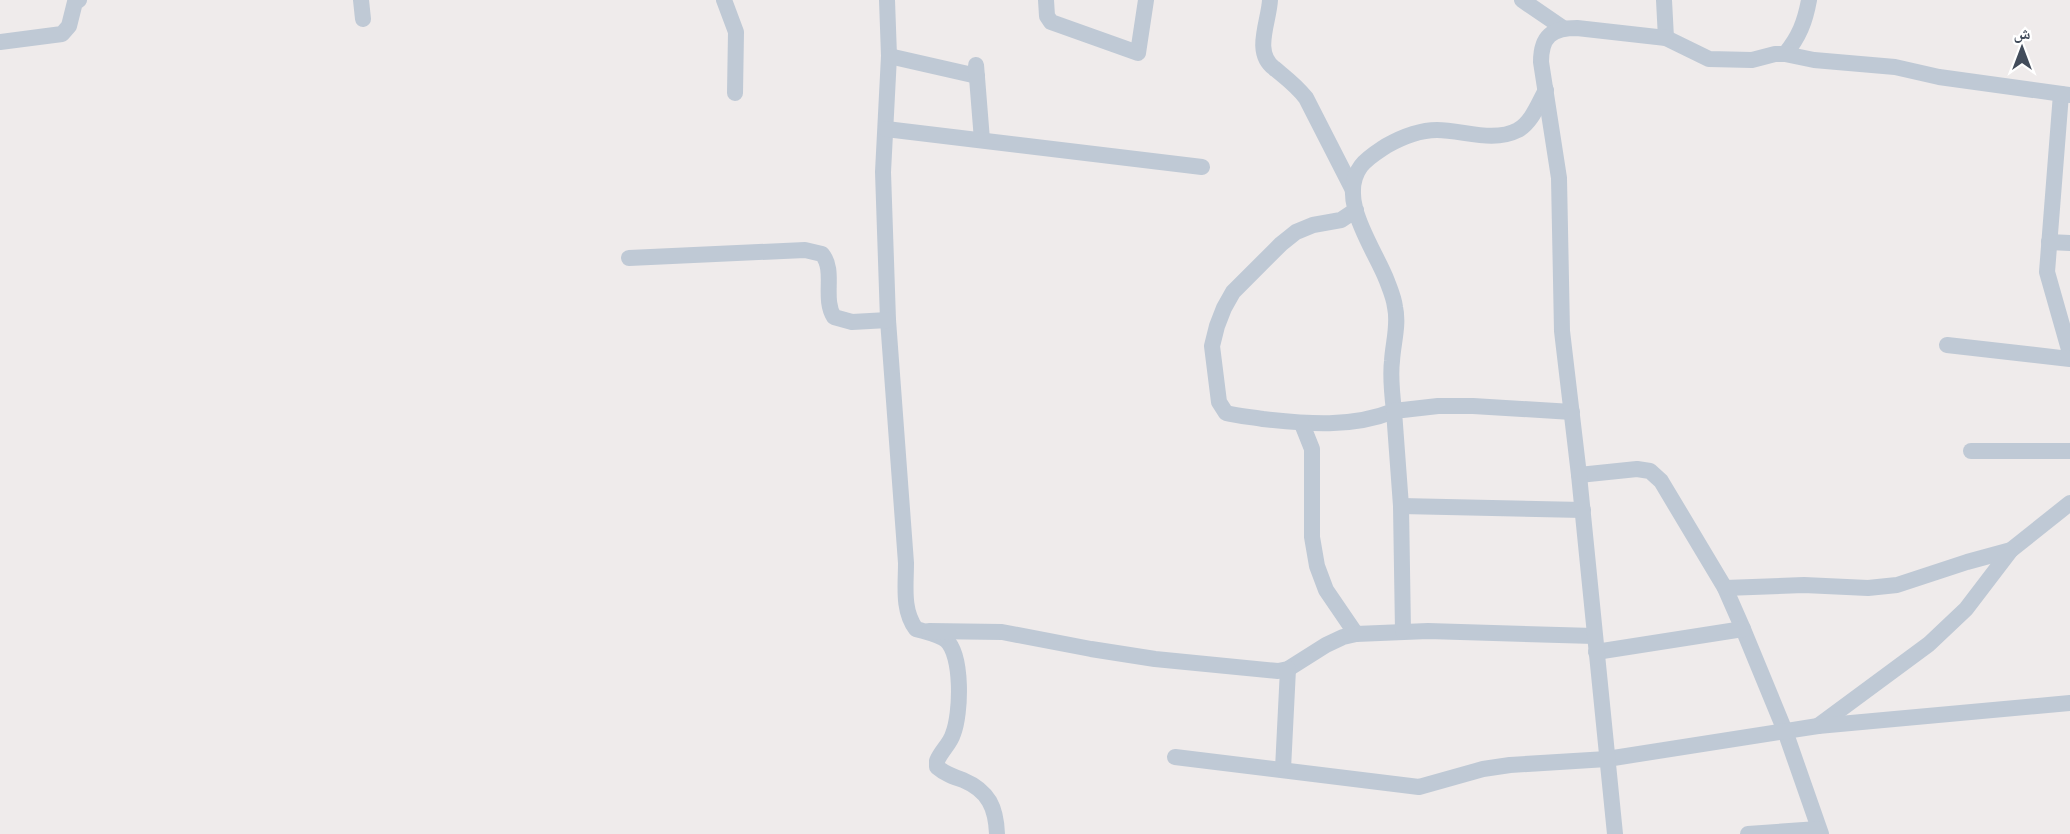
<svg xmlns="http://www.w3.org/2000/svg" width="2070" height="834" viewBox="0 0 2070 834" font-family="Lato,'Noto Naskh Arabic',sans-serif">
	<rect width="100%" height="100%" fill="#efebeb"/>
	<g fill="none" stroke-linecap="round" stroke-linejoin="round">
		<g stroke="#bfc9d5" stroke-width="16">
			<path d="M 361,0 L 363,19"/>
			<path d="M 724,0 L 736,32 L 735,93"/>
			<path d="M 887,0 L 889,56 L 883,172 L 888,320 L 906,563 C 906,586 902,610 916,629 C 926,632 937,634 946,640 C 963,655 961,714 953,734 C 950,744 941,751 937,761 L 937,767 C 945,774 954,777 963,780 C 989,791 996,808 997,834"/>
			<path d="M 1046,0 L 1047,16 L 1051,22 L 1138,53 L 1146,0"/>
			<path d="M 1270,0 C 1269,22 1253,52 1274,68 C 1286,78 1296,85 1306,98 L 1353,190"/>
			<path d="M 1522,0 L 1563,28"/>
			<path d="M 1664,0 L 1666,38"/>
			<path d="M 0,42 L 62,34 L 69,26 L 75,2 L 79,0"/>
			<path d="M 1785,54 C 1799,37 1805,22 1809,0"/>
			<path d="M 889,56 L 977,76"/>
			<path d="M 976,65 L 982,140"/>
			<path d="M 2061,94 L 2047,272 L 2070,353"/>
			<path d="M 886,129 L 1202,167"/>
			<path d="M 1356,210 L 1341,220 L 1313,225 L 1296,232 L 1281,244 L 1233,292 L 1224,308 L 1217,326 L 1212,346 L 1219,402 L 1226,413 C 1238,416 1251,417 1263,419 C 1307,424 1352,428 1394,411 C 1392,394 1390,377 1392,361 C 1393,343 1399,325 1395,307 C 1394,298 1390,289 1387,281 C 1375,249 1336,199 1361,166 C 1367,158 1377,152 1386,146 C 1402,137 1418,130 1437,130 C 1463,130 1493,143 1518,130 C 1532,122 1538,104 1546,90"/>
			<path d="M 2049,242 L 2070,243"/>
			<path d="M 629,258 L 805,250 L 822,254 C 836,271 822,298 834,317 L 852,322 L 888,320"/>
			<path d="M 1947,345 L 2070,359"/>
			<path d="M 1302,424 L 1312,449 L 1312,537 L 1317,566 L 1326,590 L 1356,634"/>
			<path d="M 1971,451 L 2070,451"/>
			<path d="M 1579,475 L 1637,469 L 1650,471 L 1661,481 L 1725,588 L 1743,629 L 1785,731 L 1821,834"/>
			<path d="M 1401,506 L 1583,510"/>
			<path d="M 1725,588 L 1804,585 L 1868,588 L 1897,585 L 1967,562 L 2011,550 L 2070,503"/>
			<path d="M 929,631 L 1002,632 L 1091,649 L 1155,659 L 1278,671 L 1288,669 L 1326,645 L 1343,637 L 1356,634 L 1428,631 L 1594,636"/>
			<path d="M 1403,631 L 1401,506 L 1394,411 L 1438,406 L 1473,406 L 1572,412"/>
			<path d="M 1596,652 L 1743,629"/>
			<path d="M 1818,726 L 1929,644 L 1966,609 L 2011,550"/>
			<path d="M 1175,757 L 1419,787 L 1483,769 L 1510,765 L 1607,759 L 1818,726 L 2070,703"/>
			<path d="M 1283,769 L 1288,669"/>
			<path d="M 1615,834 L 1579,475 L 1562,331 L 1559,178 L 1541,62 C 1541,36 1552,28 1577,28 L 1666,38 L 1709,59 L 1752,60 L 1775,54 L 1785,54 L 1814,60 L 1895,67 L 1939,77 L 2070,95"/>
			<path d="M 1748,834 L 1818,829"/>
		</g>
	</g>
	<g transform="translate(2022 48)" stroke="#ffffff" stroke-width="4.5" paint-order="stroke">
	<path d="M0-4.5L10 22L0 15L-10 22Z" fill="#424c5b"/>
	<text y="-9" font-size="16" font-weight="bold" text-anchor="middle" fill="#424c5b">ش</text>
	</g>
</svg>
